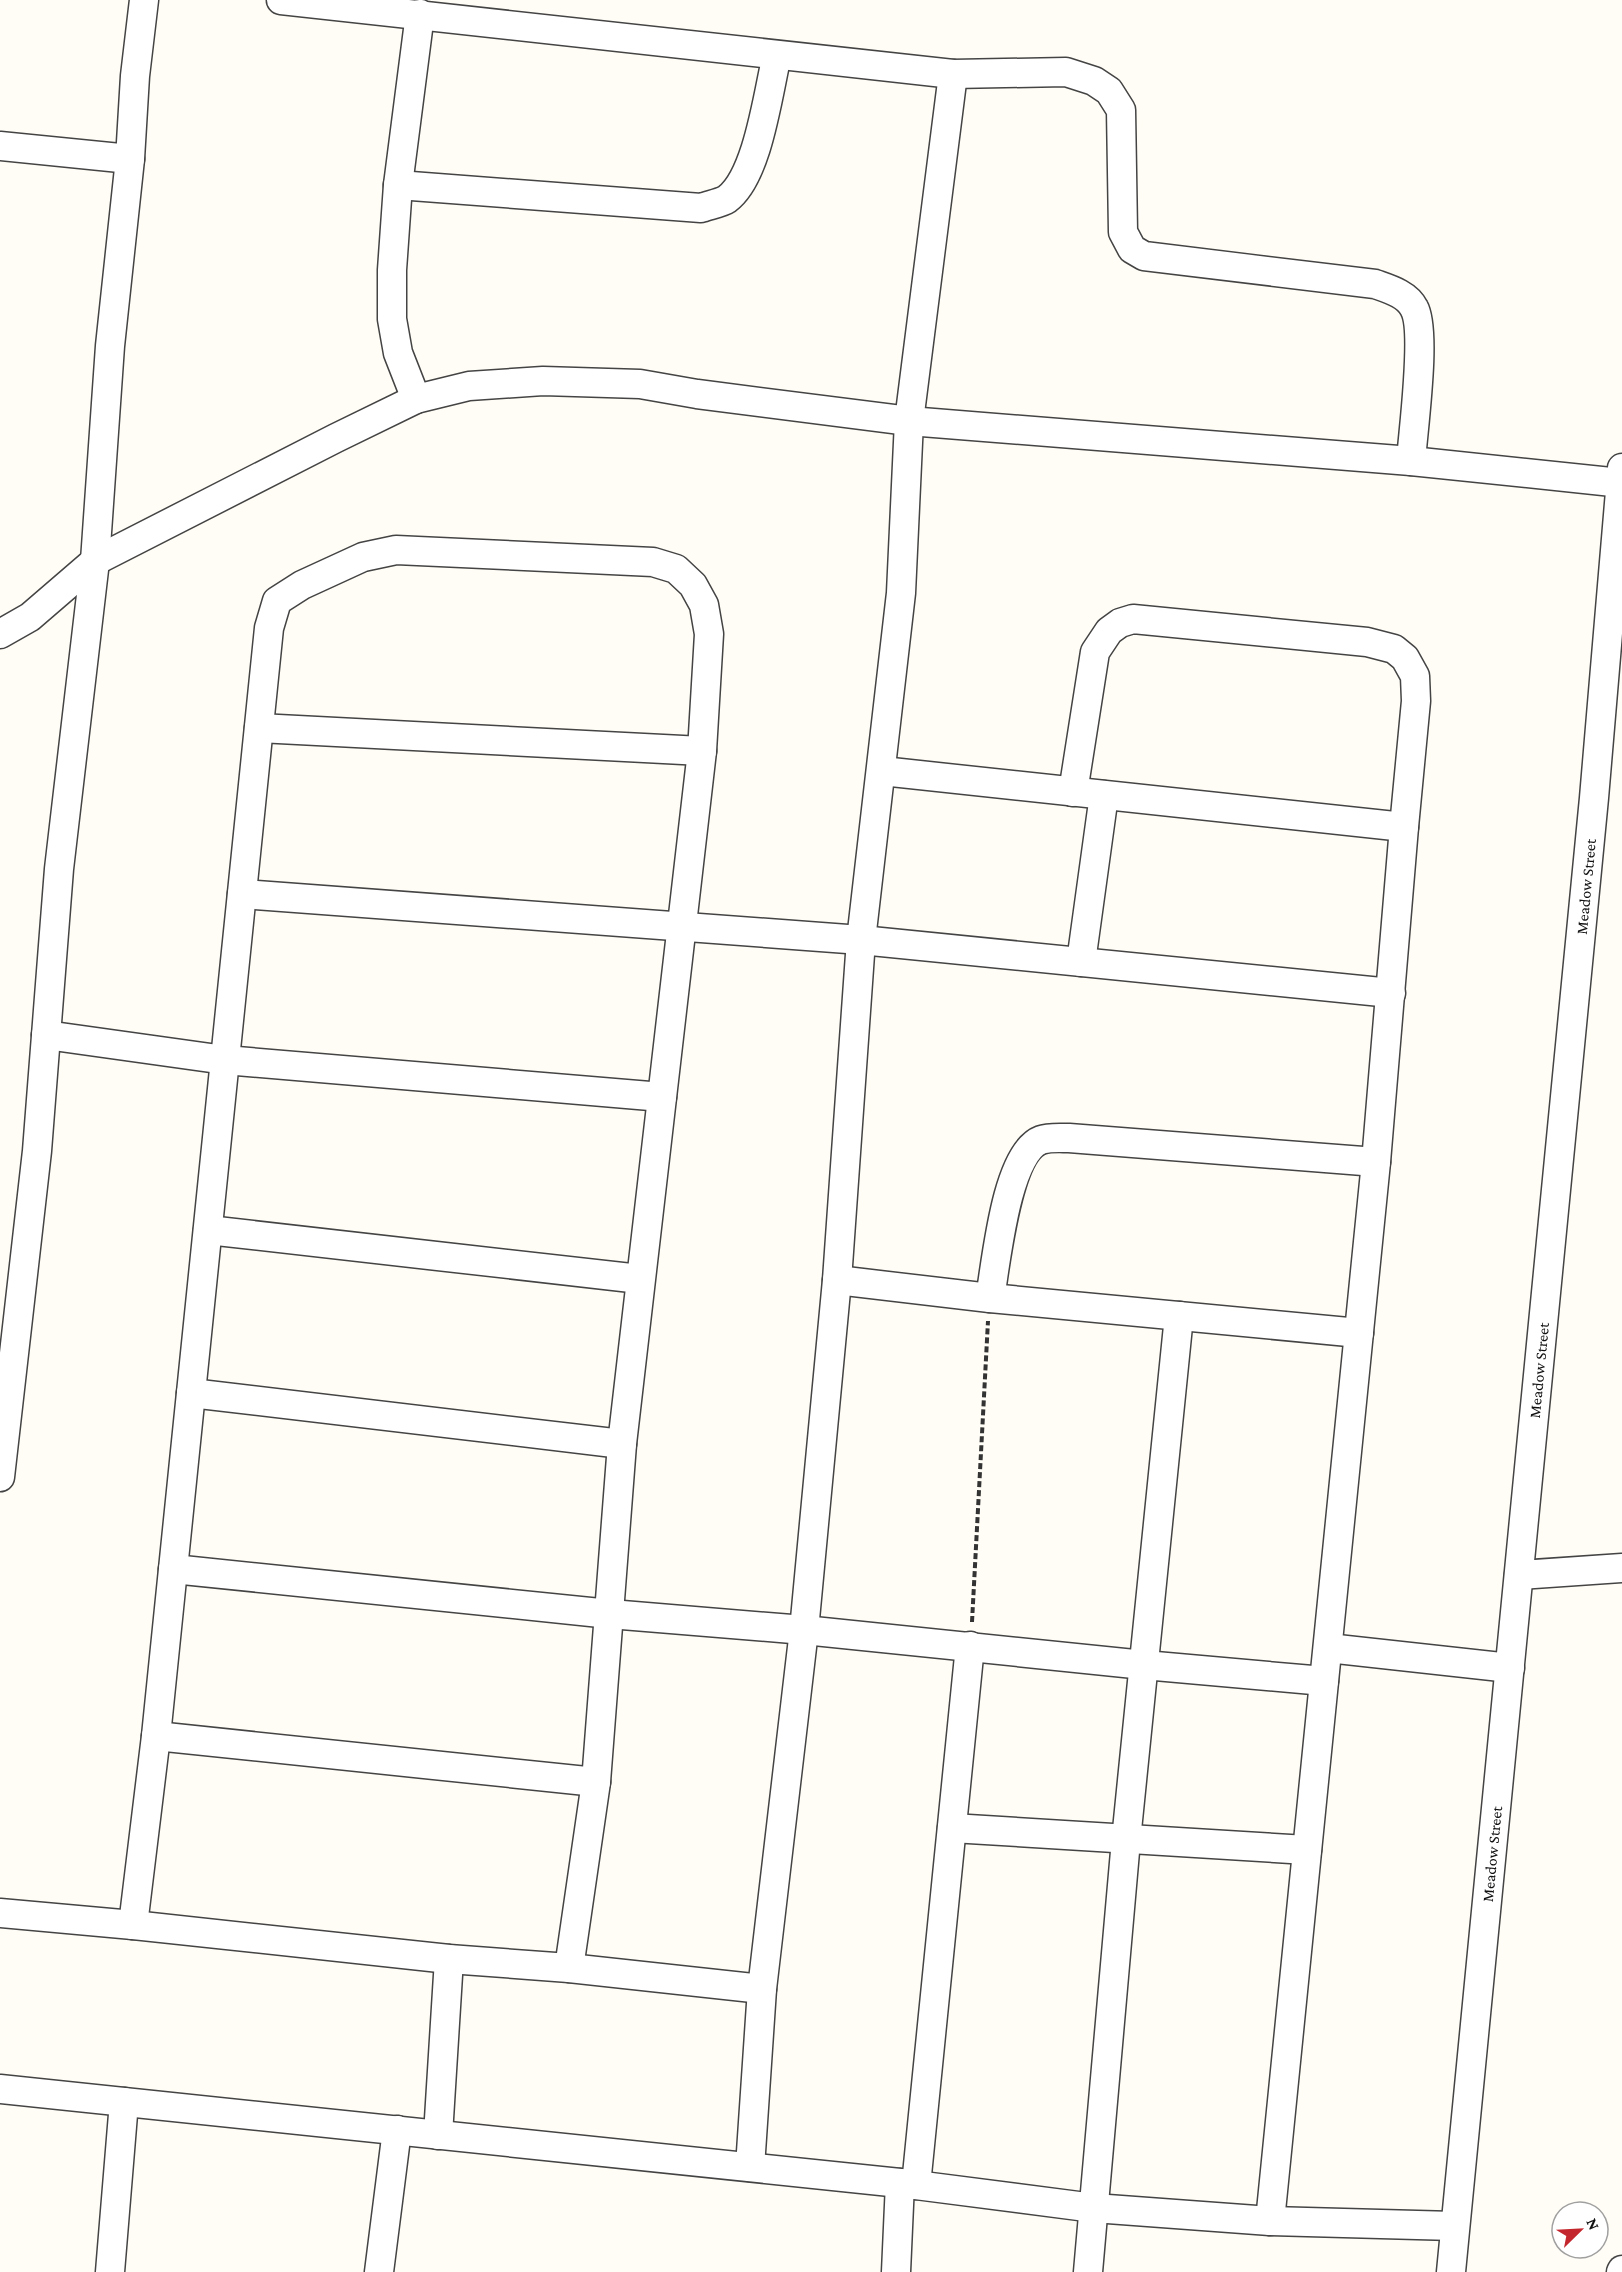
<svg xmlns="http://www.w3.org/2000/svg" width="1622" height="2272" viewBox="0 0 1622 2272" font-family="'Crimson Pro',serif">
	<rect width="100%" height="100%" fill="#fffdf5"/>
	<g fill="none" stroke-linecap="round" stroke-linejoin="round">
		<defs>
			<g id="minor">
				<path d="M 281,0 L 953,74 L 1066,72 L 1094,81 L 1109,91 L 1121,110 L 1123,232 L 1132,249 L 1144,256 L 1375,284 C 1389,289 1407,294 1414,308 C 1427,331 1413,430 1411,461"/>
				<path d="M 0,146 L 130,159"/>
				<path d="M 398,185 L 701,208 C 709,205 721,203 727,199 C 758,176 768,93 777,55"/>
				<path d="M 416,399 L 398,353 L 392,319 L 392,270 L 398,185 L 420,14"/>
				<path d="M 0,634 L 30,617 L 95,561 L 336,438 L 416,399 L 469,386 L 543,381 L 640,384 L 697,394 L 909,421 L 1411,461 L 1622,483"/>
				<path d="M 259,728 L 702,751"/>
				<path d="M 882,771 L 1404,827"/>
				<path d="M 1073,792 L 1095,652 L 1109,631 L 1120,623 L 1133,619 L 1367,642 L 1394,649 L 1405,658 L 1415,676 L 1416,701 L 1404,827 L 1376,1162 L 1270,2221"/>
				<path d="M 242,894 L 861,940 L 1391,993"/>
				<path d="M 1081,962 L 1104,795"/>
				<path d="M 46,1035 L 225,1060 L 662,1097"/>
				<path d="M 208,1230 L 640,1279"/>
				<path d="M 837,1280 L 990,1298 L 1359,1333"/>
				<path d="M 990,1298 C 996,1264 1006,1153 1041,1140 C 1049,1137 1060,1138 1069,1138 L 1376,1162"/>
				<path d="M 191,1393 L 622,1444"/>
				<path d="M 0,1477 L 37,1151 L 59,869 L 95,561 L 110,346 L 130,159 L 135,76 L 144,0"/>
				<path d="M 173,1569 L 610,1614 L 804,1630 L 1144,1665 L 1324,1681"/>
				<path d="M 1519,1575 L 1622,1568"/>
				<path d="M 1328,1648 L 1510,1668"/>
				<path d="M 156,1736 L 596,1782"/>
				<path d="M 952,1828 L 1307,1850"/>
				<path d="M 0,1913 L 133,1925 L 449,1959 L 569,1968 L 762,1989"/>
				<path d="M 133,1925 L 156,1736 L 269,628 L 277,601 L 302,585 L 363,557 L 396,550 L 653,562 L 676,569 L 693,585 L 704,605 L 709,634 L 702,751 L 622,1444 L 596,1782 L 569,1968"/>
				<path d="M 0,2089 L 900,2183 L 1094,2208 L 1270,2221 L 1454,2226"/>
				<path d="M 438,2135 L 449,1959"/>
				<path d="M 750,2167 L 762,1989 L 804,1630 L 837,1280 L 861,940 L 901,593 L 909,421 L 953,74"/>
				<path d="M 916,2185 L 970,1646"/>
				<path d="M 110,2272 L 124,2102"/>
				<path d="M 379,2272 L 397,2130"/>
				<path d="M 896,2272 L 900,2183"/>
				<path d="M 1088,2272 L 1126,1840 L 1179,1316"/>
				<path id="s1" d="M 1451,2272 L 1594,798 L 1622,468"/>
				<path d="M 1621,2272 L 1622,2270"/>
			</g>
		</defs>
		<use href="#minor" stroke="#444" stroke-width="31"/>
		<path stroke="#333" stroke-width="4" stroke-dasharray="6 3" stroke-linecap="butt" d="M 972,1622 L 988,1321"/>
		<use href="#minor" stroke="#fff" stroke-width="28"/>
	</g>
	<g text-anchor="middle" dominant-baseline="central" stroke-width="6" stroke-linejoin="round" paint-order="stroke">
		<g font-size="16" fill="#111" stroke="#fff">
			<text stroke="none"><textPath href="#s1" startOffset="1392">Meadow Street</textPath></text>
			<text stroke="none"><textPath href="#s1" startOffset="906">Meadow Street</textPath></text>
			<text stroke="none"><textPath href="#s1" startOffset="420">Meadow Street</textPath></text>
		</g>
	</g>
	<g transform="translate(1580 2230) rotate(66)"><circle r="28" fill="#ffffff" stroke="#a0a0a0" stroke-width="1.5"/>
	<path d="M0-4.5L10 22L0 15L-10 22Z" fill="#c4262e"/>
	<text y="-9" font-size="16" font-weight="bold" text-anchor="middle" fill="#111111">N</text>
	</g>
</svg>
